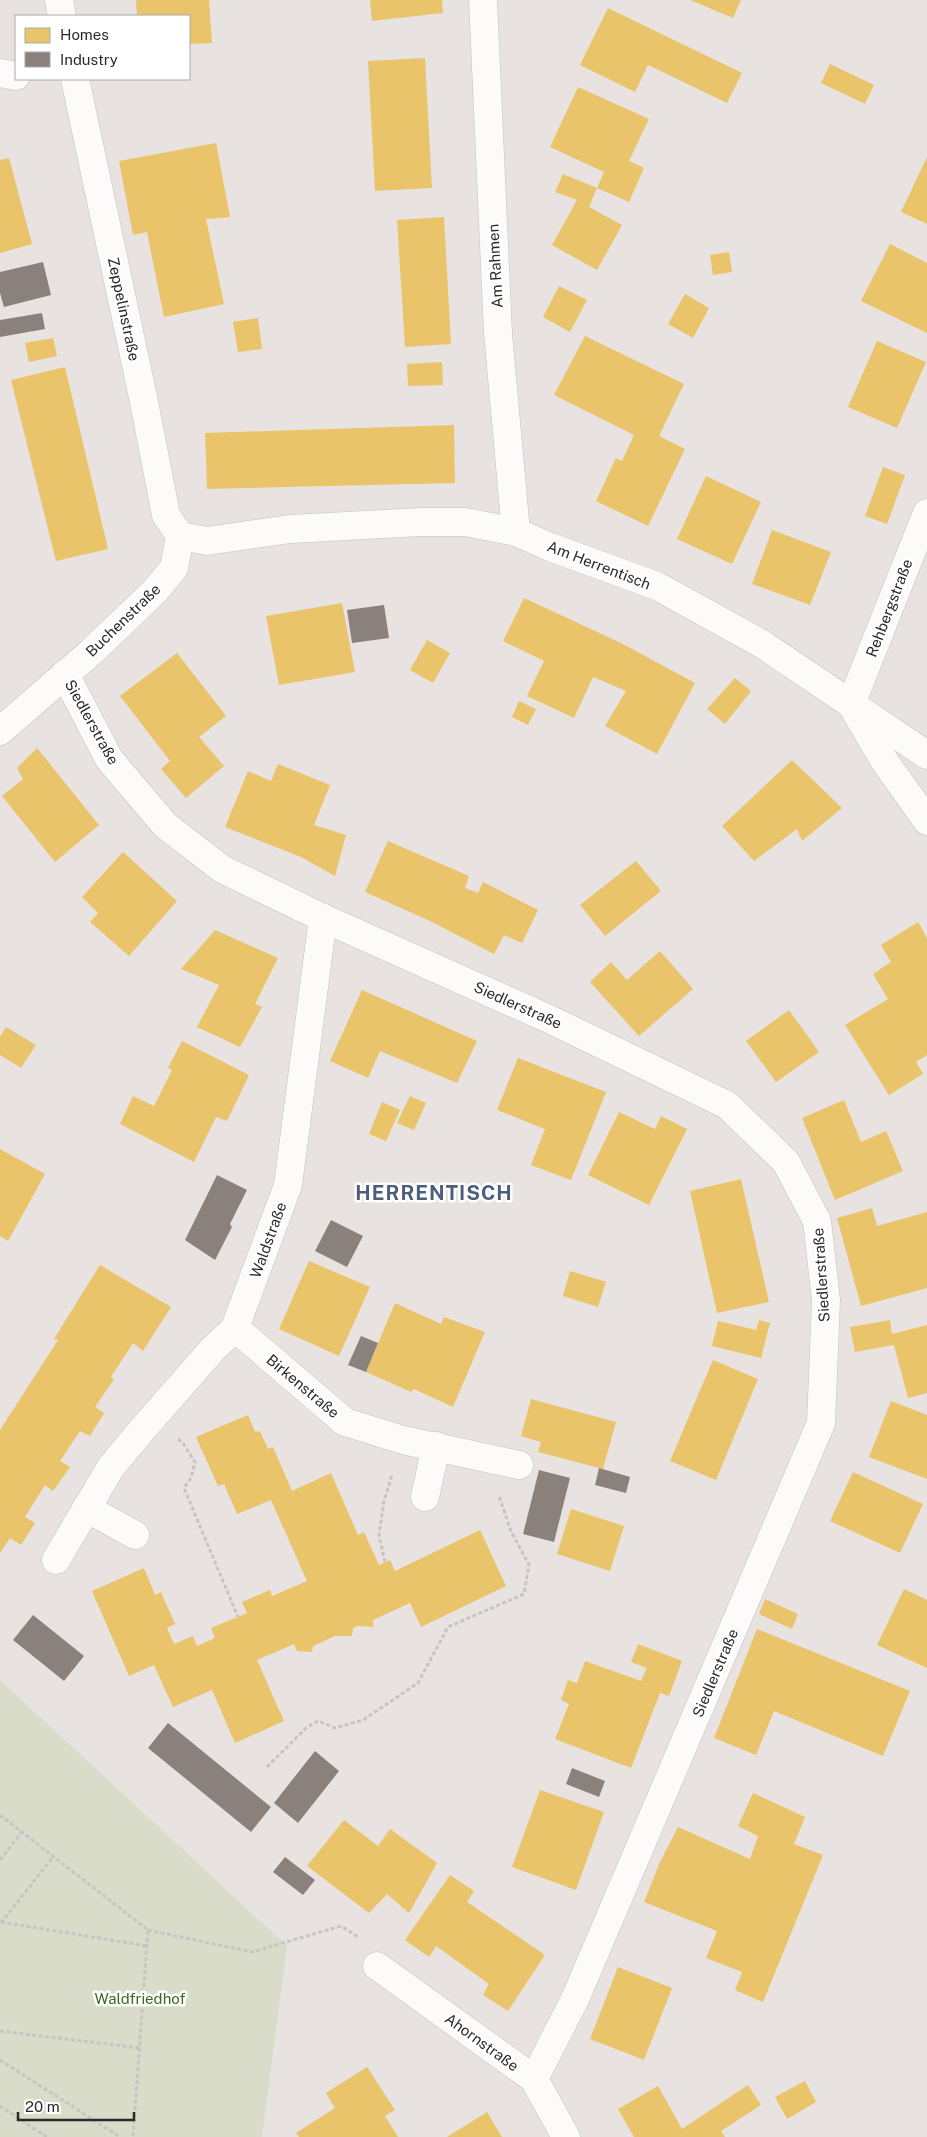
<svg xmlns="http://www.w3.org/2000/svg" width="927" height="2137" viewBox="0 0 927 2137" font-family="'Public Sans',sans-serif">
	<rect width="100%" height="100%" fill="#e8e3e0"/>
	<path fill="#d9dcc8" d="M 0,1680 L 287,1946 L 262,2137 L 0,2137 Z"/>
	<g fill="#e9c46a">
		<path d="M 136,0 L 209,0 L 212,43 L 189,44 L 189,16 L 137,16 Z"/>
		<path d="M 370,0 L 442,0 L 443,13 L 372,21 Z"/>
		<path d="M 690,0 L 741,0 L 733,18 Z"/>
		<path d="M 608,8 L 742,73 L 727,103 L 648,65 L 635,92 L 580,65 Z"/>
		<path d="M 425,58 L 432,188 L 375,191 L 368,61 Z"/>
		<path d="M 830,64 L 874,85 L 865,104 L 821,83 Z"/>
		<path d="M 578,87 L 649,119 L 629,161 L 644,168 L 629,202 L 597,188 L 604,172 L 550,147 Z"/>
		<path d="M 216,143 L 230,217 L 206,219 L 224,304 L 164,317 L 147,232 L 133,235 L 119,161 Z"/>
		<path d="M 927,157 L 927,224 L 901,212 Z"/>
		<path d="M 9,158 L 32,244 L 0,253 L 0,160 Z"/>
		<path d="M 563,174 L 597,188 L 589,207 L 622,225 L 597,270 L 552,245 L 577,200 L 555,192 Z"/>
		<path d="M 444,217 L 451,344 L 405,347 L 397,220 Z"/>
		<path d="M 890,244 L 927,263 L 927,333 L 861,301 Z"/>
		<path d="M 729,252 L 732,272 L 713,275 L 710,255 Z"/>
		<path d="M 559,286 L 587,300 L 570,332 L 543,317 Z"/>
		<path d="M 685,294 L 709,308 L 693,338 L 668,324 Z"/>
		<path d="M 258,318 L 262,349 L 238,352 L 233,322 Z"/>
		<path d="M 585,336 L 684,384 L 659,436 L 685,449 L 648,526 L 596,501 L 616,458 L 622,461 L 634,435 L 554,395 Z"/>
		<path d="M 53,338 L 57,356 L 29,362 L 25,343 Z"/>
		<path d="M 877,341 L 926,362 L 897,428 L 848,407 Z"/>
		<path d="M 442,362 L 443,385 L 408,386 L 407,364 Z"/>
		<path d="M 65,367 L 108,549 L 56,561 L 11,380 Z"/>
		<path d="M 454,425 L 455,483 L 207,489 L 205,433 Z"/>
		<path d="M 883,467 L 905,475 L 887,524 L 865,516 Z"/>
		<path d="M 706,476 L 761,502 L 732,564 L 677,539 Z"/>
		<path d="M 772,530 L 831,552 L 810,605 L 752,584 Z"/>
		<path d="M 524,598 L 621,643 L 695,683 L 657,754 L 605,726 L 626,691 L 593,677 L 574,718 L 527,696 L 544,661 L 503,641 Z"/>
		<path d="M 342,603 L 355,672 L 279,685 L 266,616 Z"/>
		<path d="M 427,640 L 450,653 L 433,683 L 410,670 Z"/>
		<path d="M 177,653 L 226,716 L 199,737 L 224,766 L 186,798 L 161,769 L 170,761 L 120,696 Z"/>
		<path d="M 735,678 L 751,691 L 725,724 L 707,709 Z"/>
		<path d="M 519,701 L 536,709 L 528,725 L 512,717 Z"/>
		<path d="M 37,748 L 99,825 L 55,862 L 2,796 L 23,779 L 17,768 Z"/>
		<path d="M 792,760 L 842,808 L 802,841 L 797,829 L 754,861 L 722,826 Z"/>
		<path d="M 278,764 L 330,785 L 314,825 L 346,835 L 335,876 L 301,857 L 225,827 L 248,771 L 271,781 Z"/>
		<path d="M 388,841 L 469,876 L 465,888 L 478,893 L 483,882 L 538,910 L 522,943 L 504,935 L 494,954 L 430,921 L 365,892 Z"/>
		<path d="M 123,852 L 177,901 L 129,956 L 90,922 L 98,913 L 82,897 Z"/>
		<path d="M 636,861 L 661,891 L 605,936 L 580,905 Z"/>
		<path d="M 918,922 L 927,938 L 927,1055 L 916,1062 L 923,1074 L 889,1095 L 845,1025 L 888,999 L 873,974 L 891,962 L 881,945 Z"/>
		<path d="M 215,930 L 278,958 L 255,1004 L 262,1007 L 240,1047 L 197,1027 L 219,985 L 181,969 Z"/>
		<path d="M 660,951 L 693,989 L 639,1036 L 590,982 L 611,962 L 627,980 Z"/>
		<path d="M 362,990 L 477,1041 L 457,1083 L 380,1051 L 368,1078 L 330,1061 Z"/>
		<path d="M 789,1010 L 819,1052 L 776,1082 L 746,1041 Z"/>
		<path d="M 6,1027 L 36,1045 L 21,1068 L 0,1055 L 0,1037 Z"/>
		<path d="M 182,1041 L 249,1075 L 227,1121 L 216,1117 L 194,1162 L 120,1124 L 133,1096 L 154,1106 L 172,1070 L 168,1068 Z"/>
		<path d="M 518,1058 L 606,1092 L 571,1180 L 531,1165 L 545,1129 L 497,1110 Z"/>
		<path d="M 410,1096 L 426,1103 L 414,1130 L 397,1123 Z"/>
		<path d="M 844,1100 L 861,1142 L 886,1131 L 903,1171 L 835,1200 L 802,1118 Z"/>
		<path d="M 382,1102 L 400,1110 L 386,1141 L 369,1134 Z"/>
		<path d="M 619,1112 L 655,1129 L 661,1116 L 687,1129 L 649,1205 L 588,1175 Z"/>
		<path d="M 0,1149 L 45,1174 L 8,1241 L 0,1236 Z"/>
		<path d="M 741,1179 L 769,1302 L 717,1313 L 690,1191 Z"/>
		<path d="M 872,1208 L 877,1226 L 927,1212 L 927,1288 L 861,1306 L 837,1218 Z"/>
		<path d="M 309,1261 L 370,1287 L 339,1356 L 279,1329 Z"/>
		<path d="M 100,1265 L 171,1307 L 143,1351 L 133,1343 L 111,1377 L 114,1379 L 95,1407 L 104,1413 L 90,1436 L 80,1431 L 60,1461 L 70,1467 L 53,1491 L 45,1485 L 25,1517 L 35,1523 L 21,1545 L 10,1538 L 0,1553 L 0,1430 L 58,1340 L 54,1339 Z"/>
		<path d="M 570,1271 L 606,1282 L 598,1307 L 563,1296 Z"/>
		<path d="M 395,1303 L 441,1324 L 444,1317 L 485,1332 L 453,1407 L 414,1389 L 411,1392 L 366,1372 Z"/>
		<path d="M 759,1320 L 770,1323 L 761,1358 L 712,1346 L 718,1321 L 756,1330 Z"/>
		<path d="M 890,1320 L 892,1334 L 927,1325 L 927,1393 L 908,1398 L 894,1345 L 855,1352 L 850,1327 Z"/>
		<path d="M 713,1360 L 758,1379 L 716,1480 L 670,1461 Z"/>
		<path d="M 531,1399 L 616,1422 L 603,1469 L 538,1452 L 541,1442 L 521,1436 Z"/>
		<path d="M 891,1401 L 927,1415 L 927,1479 L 869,1457 Z"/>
		<path d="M 248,1415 L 255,1432 L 260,1431 L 268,1449 L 273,1447 L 292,1491 L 331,1473 L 358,1535 L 364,1532 L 379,1565 L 390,1560 L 395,1571 L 480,1530 L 506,1586 L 421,1627 L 410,1603 L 373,1620 L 373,1627 L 358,1626 L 353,1628 L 352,1636 L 335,1636 L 313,1646 L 312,1652 L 297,1651 L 294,1644 L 257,1660 L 284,1721 L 235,1743 L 212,1690 L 173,1707 L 154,1665 L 129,1676 L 92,1591 L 144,1568 L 155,1595 L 161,1592 L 175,1624 L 167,1628 L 174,1644 L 193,1636 L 197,1646 L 215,1638 L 211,1628 L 247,1613 L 242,1602 L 270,1590 L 272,1596 L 307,1581 L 271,1500 L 237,1514 L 224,1484 L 218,1486 L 196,1437 Z"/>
		<path d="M 853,1472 L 923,1504 L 900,1553 L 830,1521 Z"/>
		<path d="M 571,1509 L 624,1526 L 610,1571 L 557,1554 Z"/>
		<path d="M 904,1589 L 927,1600 L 927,1668 L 877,1645 Z"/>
		<path d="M 765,1599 L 798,1614 L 792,1629 L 759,1614 Z"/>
		<path d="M 757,1629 L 910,1691 L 883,1756 L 774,1711 L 756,1755 L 714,1738 Z"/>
		<path d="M 638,1644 L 682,1661 L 669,1696 L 660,1693 L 631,1768 L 555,1739 L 569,1704 L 561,1700 L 568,1680 L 577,1683 L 585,1661 L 641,1681 L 647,1668 L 631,1662 Z"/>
		<path d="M 540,1790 L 604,1812 L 576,1890 L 512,1867 Z"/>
		<path d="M 753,1793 L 805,1817 L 794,1844 L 823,1855 L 763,2002 L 735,1990 L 742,1972 L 706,1958 L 717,1931 L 644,1902 L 660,1862 L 678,1827 L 750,1859 L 758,1836 L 738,1826 Z"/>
		<path d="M 344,1820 L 378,1846 L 390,1829 L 437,1863 L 409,1913 L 387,1894 L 369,1913 L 307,1866 Z"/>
		<path d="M 450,1875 L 474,1891 L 467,1902 L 545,1955 L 508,2011 L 483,1995 L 489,1984 L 436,1946 L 429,1957 L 405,1940 Z"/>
		<path d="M 618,1967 L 672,1988 L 644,2060 L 590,2039 Z"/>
		<path d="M 367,2067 L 395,2110 L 385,2116 L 398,2137 L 299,2137 L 296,2133 L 335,2108 L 326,2093 Z"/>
		<path d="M 805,2081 L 816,2102 L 787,2119 L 775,2097 Z"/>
		<path d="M 748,2085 L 761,2105 L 721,2131 L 725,2137 L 634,2137 L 618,2109 L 658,2086 L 682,2129 Z"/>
		<path d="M 487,2112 L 502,2137 L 447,2137 Z"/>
	</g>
	<g fill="#8a817c">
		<path d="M 43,262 L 51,295 L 4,307 L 0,293 L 0,272 Z"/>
		<path d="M 42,313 L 45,329 L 0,337 L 0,320 Z"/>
		<path d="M 384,605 L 389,638 L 352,643 L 347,610 Z"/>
		<path d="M 217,1175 L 247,1190 L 230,1224 L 232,1227 L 215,1260 L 185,1240 Z"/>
		<path d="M 331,1220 L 363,1236 L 347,1267 L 315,1251 Z"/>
		<path d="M 361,1336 L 378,1343 L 366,1372 L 348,1365 Z"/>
		<path d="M 599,1468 L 630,1477 L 626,1493 L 595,1485 Z"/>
		<path d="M 539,1470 L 570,1478 L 554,1542 L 523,1534 Z"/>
		<path d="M 33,1615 L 84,1656 L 64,1681 L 13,1640 Z"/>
		<path d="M 168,1723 L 271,1807 L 251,1832 L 148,1748 Z"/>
		<path d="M 315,1751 L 339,1771 L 298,1823 L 274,1803 Z"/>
		<path d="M 572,1768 L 605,1781 L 599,1797 L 566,1784 Z"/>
		<path d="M 285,1857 L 315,1880 L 303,1895 L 273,1872 Z"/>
	</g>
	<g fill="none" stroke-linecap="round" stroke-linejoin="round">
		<defs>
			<g id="street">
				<path d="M 59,0 L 62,16"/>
				<path d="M 483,0 L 498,333 L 516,532"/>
				<path d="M 0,73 L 16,76"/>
				<path d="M 75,79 L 144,402 L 166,515 L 180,536"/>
				<path d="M 927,513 L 851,704 L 927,755"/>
				<path d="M 180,536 L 207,541 L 290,529 L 421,522 L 465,522 L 516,532 L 550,547 L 657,586 L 762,644 L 851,704 L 885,762 L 927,821"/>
				<path d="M 65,674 L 109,759 L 165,825 L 222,869 L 323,918 L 549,1019 L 727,1105 L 786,1162 L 817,1221 L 826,1300 L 821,1423 L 575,1999 L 534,2079"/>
				<path d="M 0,731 L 89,654 L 155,591 L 174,568 L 180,536"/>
				<path d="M 235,1328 L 345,1422 L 403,1440 L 519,1465"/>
				<path d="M 425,1497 L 436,1446"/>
				<path d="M 86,1508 L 135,1535"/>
				<path d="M 56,1560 L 111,1467 L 141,1431 L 212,1350 L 235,1328 L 288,1185 L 323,918"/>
				<path d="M 377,1966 L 534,2079 L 566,2137"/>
			</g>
		</defs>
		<use href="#street" stroke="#c2c1c1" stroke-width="29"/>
		<g stroke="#c6c5c5" stroke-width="3" stroke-dasharray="4 2.5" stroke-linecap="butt">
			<path d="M 178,1439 L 183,1443 L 195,1462 L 191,1478 L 184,1488 L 238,1617"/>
			<path d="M 385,1562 L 379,1535 L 384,1501 L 392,1475"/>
			<path d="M 267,1767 L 306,1728 L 318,1721 L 335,1728 L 363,1720 L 418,1683 L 448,1627 L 524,1594 L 529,1565 L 511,1531 L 499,1496"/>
			<path d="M 0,1815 L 148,1930 L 133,2137"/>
			<path d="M 0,1860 L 22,1832"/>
			<path d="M 1,1922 L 147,1946"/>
			<path d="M 1,1923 L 53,1857"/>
			<path d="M 148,1930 L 252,1952 L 341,1926 L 358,1937"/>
			<path d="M 0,2031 L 139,2048"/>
			<path d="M 0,2060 L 120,2137"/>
			<path d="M 0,2106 L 47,2137"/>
		</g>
		<use href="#street" stroke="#fcfbfa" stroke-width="28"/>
	</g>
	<g text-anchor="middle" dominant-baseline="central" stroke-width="5" stroke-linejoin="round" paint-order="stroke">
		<g font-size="15" fill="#2a2a2a" stroke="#fff">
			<text transform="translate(495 266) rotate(-93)">Am Rahmen</text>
			<text transform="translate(124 309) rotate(78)">Zeppelinstraße</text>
			<text transform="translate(599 565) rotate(21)">Am Herrentisch</text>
			<text transform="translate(889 608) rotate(-69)">Rehbergstraße</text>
			<text transform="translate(123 620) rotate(-44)">Buchenstraße</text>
			<text transform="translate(92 722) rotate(61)">Siedlerstraße</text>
			<text transform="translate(518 1005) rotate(24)">Siedlerstraße</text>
			<text transform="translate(268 1240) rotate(-70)">Waldstraße</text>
			<text transform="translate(821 1275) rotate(-94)">Siedlerstraße</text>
			<text transform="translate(303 1386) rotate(40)">Birkenstraße</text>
			<text transform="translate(715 1673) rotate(-67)">Siedlerstraße</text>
			<text transform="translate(482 2042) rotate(36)">Ahornstraße</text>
		</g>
		<g font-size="15" fill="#3b671b" stroke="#fff">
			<text x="140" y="1998">Waldfriedhof</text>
		</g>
		<g font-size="20" font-weight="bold" letter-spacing="1" fill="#4b5e7b" stroke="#fff">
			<text x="434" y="1193">HERRENTISCH</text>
		</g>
	</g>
	<rect x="15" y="15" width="175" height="65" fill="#ffffff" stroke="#aaaaaa"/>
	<rect x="25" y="28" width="25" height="15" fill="#e9c46a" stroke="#aaaaaa"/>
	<text x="60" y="40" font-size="15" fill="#2a2a2a">Homes</text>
	<rect x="25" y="52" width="25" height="15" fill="#8a817c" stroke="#aaaaaa"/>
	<text x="60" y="65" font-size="15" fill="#2a2a2a">Industry</text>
	<path d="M18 2112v8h116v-8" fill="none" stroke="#2a2a2a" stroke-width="2.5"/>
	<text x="25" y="2112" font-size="15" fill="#2a2a2a" stroke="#ffffff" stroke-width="4" paint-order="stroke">20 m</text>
</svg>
